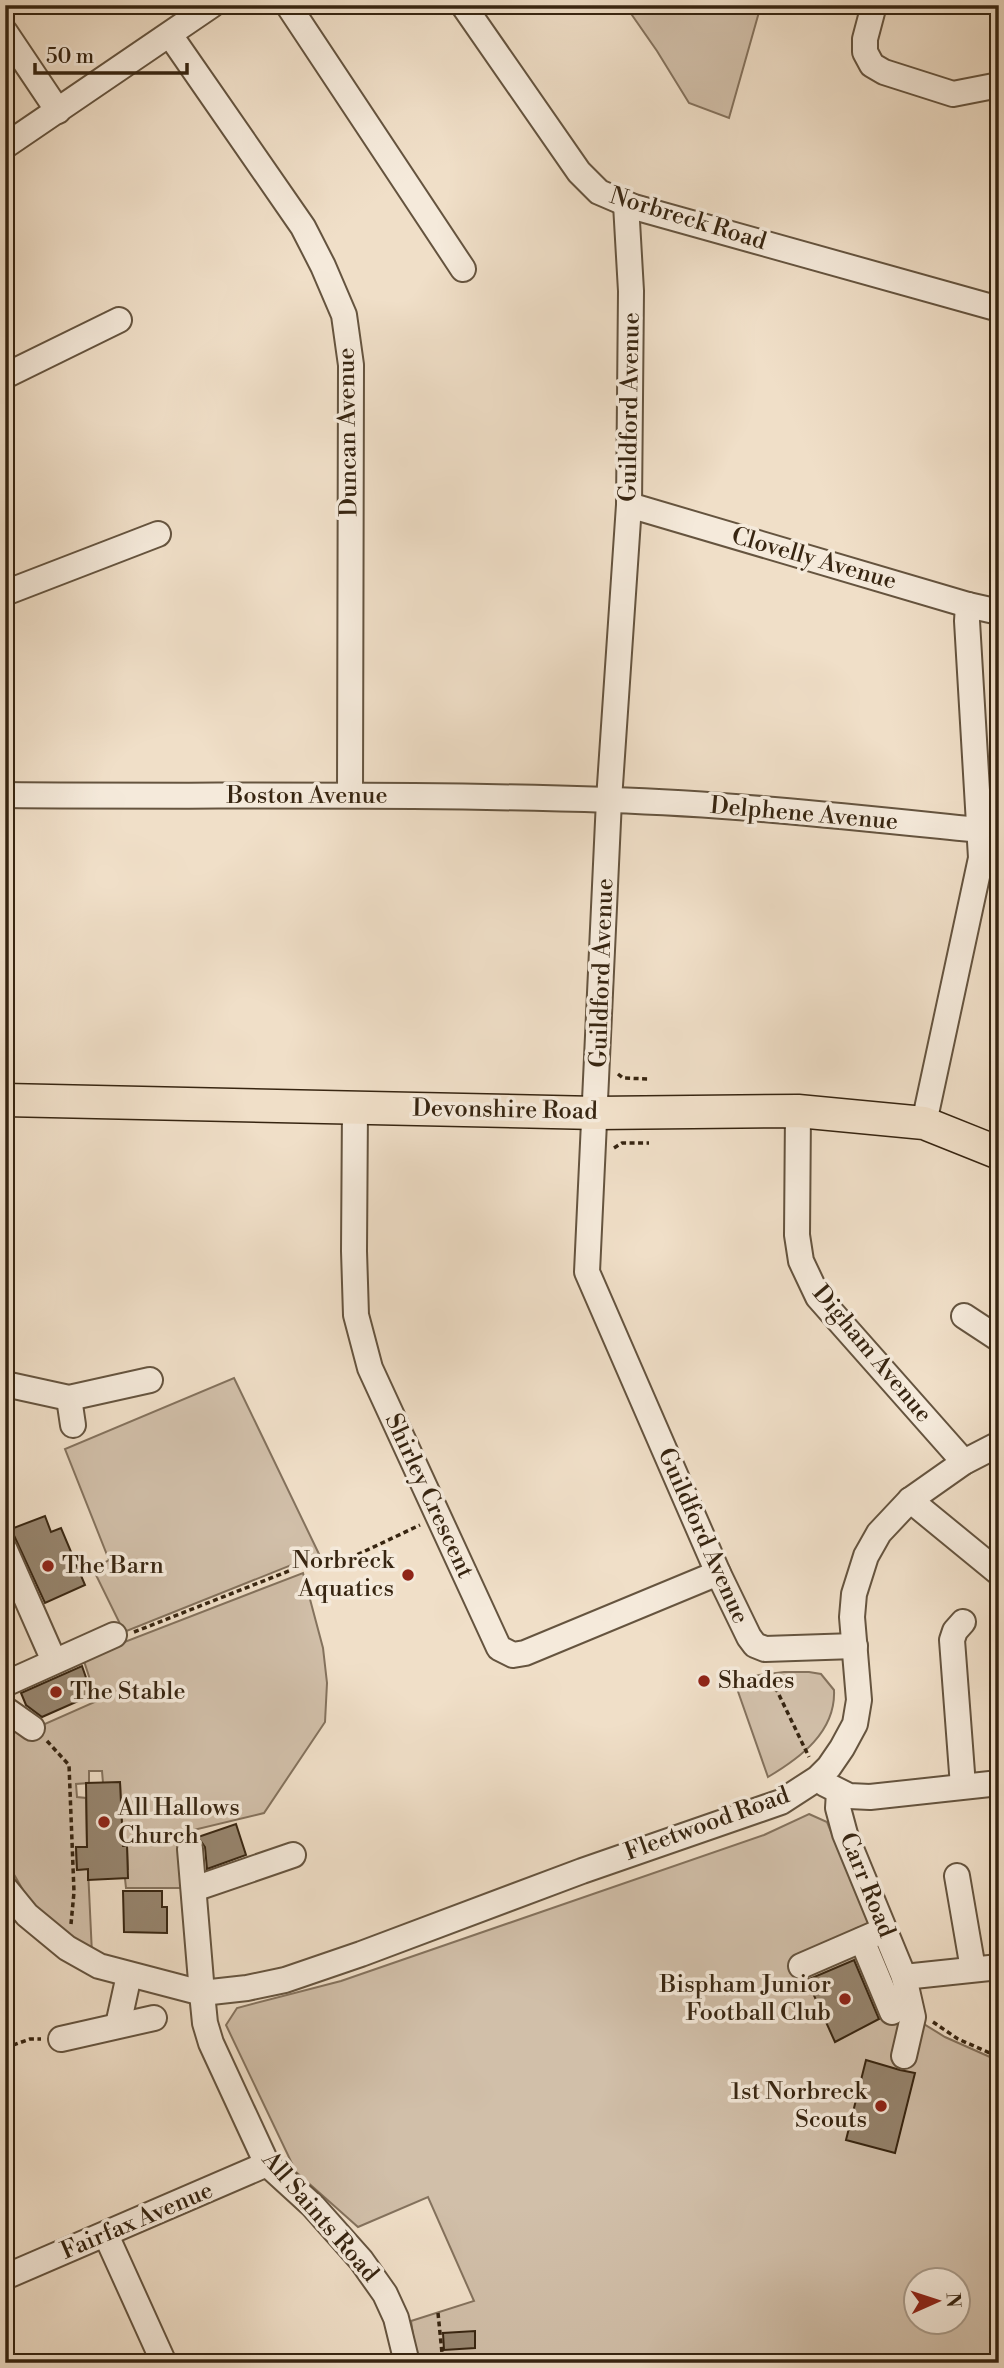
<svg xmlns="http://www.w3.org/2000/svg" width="1004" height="2368" viewBox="0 0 1004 2368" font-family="'Libre Bodoni',serif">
	<rect width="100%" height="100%" fill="#f0dfc8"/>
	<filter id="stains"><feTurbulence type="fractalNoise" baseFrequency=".00286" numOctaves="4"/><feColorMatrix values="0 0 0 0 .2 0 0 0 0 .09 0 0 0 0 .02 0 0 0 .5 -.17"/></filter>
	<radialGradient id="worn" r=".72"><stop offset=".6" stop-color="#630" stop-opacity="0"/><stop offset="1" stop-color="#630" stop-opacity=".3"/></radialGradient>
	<g fill="#d1bfa9" stroke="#84725d" stroke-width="2" fill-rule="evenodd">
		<path d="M 625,5 L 761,5 L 729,118 L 689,103 L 657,51 Z"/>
		<path d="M 234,1378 L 319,1554 L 124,1632 L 93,1569 L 109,1560 L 65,1449 Z"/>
		<path d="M 303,1573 L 323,1648 L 327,1683 L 325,1722 L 264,1813 L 185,1832 L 182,1872 L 184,1888 L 126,1888 L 124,1869 L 128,1869 L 127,1846 L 123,1846 L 120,1783 L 103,1783 L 102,1771 L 89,1771 L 89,1783 L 76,1784 L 77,1797 L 86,1798 L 87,1847 L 76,1848 L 77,1870 L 88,1869 L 92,1954 L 30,1902 L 5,1859 L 5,1719 L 36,1728 L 97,1701 L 83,1658 Z"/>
		<path d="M 784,1672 L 809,1672 L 821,1674 L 834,1690 C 836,1732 800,1758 768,1777 L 735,1683 L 759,1675 Z"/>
		<path d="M 809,1814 L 827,1822 L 906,2013 L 945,2037 L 999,2061 L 999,2363 L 417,2363 L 411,2321 L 474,2301 L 428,2197 L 358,2227 L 296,2172 L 226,2025 L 237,2008 L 341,1981 L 764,1835 ZM 916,2280 L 958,2280 L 958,2322 L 916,2322 Z"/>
	</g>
	<g fill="#978670" stroke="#372511" stroke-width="2">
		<path d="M 45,1516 L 51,1532 L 61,1528 L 85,1585 L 45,1603 L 11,1529 Z"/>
		<path d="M 82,1666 L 92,1695 L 42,1717 L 26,1705 L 21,1693 Z"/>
		<path d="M 120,1782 L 123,1846 L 127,1846 L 128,1878 L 88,1880 L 88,1869 L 77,1870 L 76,1847 L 87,1847 L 86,1783 Z"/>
		<path d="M 236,1824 L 246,1855 L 207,1869 L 205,1847 L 198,1837 Z"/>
		<path d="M 123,1891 L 162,1891 L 162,1907 L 167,1907 L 167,1933 L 124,1932 Z"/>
		<path d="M 854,1960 L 879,2019 L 835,2042 L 807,1980 Z"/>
		<path d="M 866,2060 L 900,2070 L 915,2073 L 895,2153 L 846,2140 Z"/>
		<path d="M 475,2331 L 475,2348 L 444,2350 L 443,2333 Z"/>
	</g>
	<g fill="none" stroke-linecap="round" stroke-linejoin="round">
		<defs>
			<g id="minor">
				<path d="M 288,5 L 463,269"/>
				<path d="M 463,5 L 579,172 L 599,192 L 634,207 L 999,309"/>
				<path d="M 874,5 L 865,39 L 865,52 L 872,65 L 884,72 L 953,94 L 999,85"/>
				<path d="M 5,32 L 58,111"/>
				<path d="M 170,35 L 303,227 L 323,266 L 344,315 L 351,365 L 350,795"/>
				<path d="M 5,146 L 212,5"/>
				<path d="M 626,204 L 631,291 L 629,505 L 609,800 L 587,1272 L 718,1573 L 749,1637 L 755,1645 L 765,1649 L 855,1646"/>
				<path d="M 5,376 L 119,320"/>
				<path d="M 629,505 L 968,605 L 999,612"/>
				<path d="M 5,593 L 158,534"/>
				<path d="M 5,795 C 206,797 408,793 609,800 C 739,804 869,819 999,832"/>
				<path d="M 355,1107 L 354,1251 L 356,1315 L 370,1368 L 499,1648 L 513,1655 L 525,1653 L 718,1573"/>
				<path d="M 798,1111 L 797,1235 L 801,1261 L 818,1297 L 964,1462"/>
				<path d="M 924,1123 L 981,858 L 967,621 L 968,605"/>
				<path d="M 964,1316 L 999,1339"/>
				<path d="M 5,1384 L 69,1398 L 150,1380"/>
				<path d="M 69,1398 L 73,1425"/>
				<path d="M 910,1500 L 999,1573"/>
				<path d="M 5,1550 L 54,1661"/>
				<path d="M 963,1622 L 955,1631 L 952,1640 L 963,1786"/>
				<path d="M 5,1684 L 114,1635"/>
				<path d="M 5,1709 L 32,1728"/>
				<path d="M 825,1784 L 849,1796 L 870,1797 L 999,1783"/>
				<path d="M 839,1792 L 838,1808 L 845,1834 L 904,1977 L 913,2017 L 904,2056"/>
				<path d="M 190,1849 L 202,1993 L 205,2023 L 211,2043 L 267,2164 L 313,2206 L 361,2260 L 385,2294 L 396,2318 L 407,2363"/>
				<path d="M 957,1876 L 973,1969"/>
				<path d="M 5,1888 L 27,1915 L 67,1948 L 99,1966 L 202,1993 L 247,1988 L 285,1980 L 361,1954 L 582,1871 L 781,1802 L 818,1778 L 829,1767 L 842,1748 L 855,1724 L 859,1700 L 852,1617 L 854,1594 L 866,1556 L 879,1533 L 910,1500 L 964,1462 L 999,1444"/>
				<path d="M 194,1889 L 293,1855"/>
				<path d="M 862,1940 L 892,2012"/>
				<path d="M 801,1966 L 884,1930"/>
				<path d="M 904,1977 L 999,1967"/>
				<path d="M 118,2025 L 129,1975"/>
				<path d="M 61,2039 L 154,2018"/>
				<path d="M 106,2235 L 164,2363"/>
				<path d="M 5,2277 L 267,2164"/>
			</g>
			<path id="major" d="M 5,1100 L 596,1113 L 798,1111 L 924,1123 L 999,1153"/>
		</defs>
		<use href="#minor" stroke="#65543f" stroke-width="28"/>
		<use href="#major" stroke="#372511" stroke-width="35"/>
		<g stroke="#372511" stroke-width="3.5" stroke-dasharray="5 3.5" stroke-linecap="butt">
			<path d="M 618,1074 L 623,1078 L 649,1079"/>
			<path d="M 614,1148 L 622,1143 L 649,1143"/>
			<path d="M 134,1632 L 309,1563 L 344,1561 L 420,1525"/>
			<path d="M 768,1672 L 809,1757"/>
			<path d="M 47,1741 L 69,1765 L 74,1892 L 71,1924"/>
			<path d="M 933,2022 L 958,2039 L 999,2057"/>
			<path d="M 5,2048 L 30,2039 L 41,2039"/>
			<path d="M 438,2313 L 443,2363"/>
		</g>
		<use href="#minor" stroke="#f5eadb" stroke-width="24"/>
		<use href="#major" stroke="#f0dfc8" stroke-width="32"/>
	</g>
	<g fill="#8f2418" stroke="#f5eadb" stroke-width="2.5">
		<circle cx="48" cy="1566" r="7"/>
		<circle cx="408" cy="1575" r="7"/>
		<circle cx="704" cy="1681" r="7"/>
		<circle cx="56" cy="1692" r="7"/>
		<circle cx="104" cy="1822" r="7"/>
		<circle cx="845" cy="1999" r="7"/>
		<circle cx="881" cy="2106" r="7"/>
	</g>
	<g text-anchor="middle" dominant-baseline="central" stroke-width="7" stroke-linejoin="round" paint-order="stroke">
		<g font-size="24" fill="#372511" stroke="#f5eadb">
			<text transform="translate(688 219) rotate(17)">Norbreck Road</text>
			<text transform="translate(630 407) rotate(-89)">Guildford Avenue</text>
			<text transform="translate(348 432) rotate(-91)">Duncan Avenue</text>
			<text transform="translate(814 559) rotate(16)">Clovelly Avenue</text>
			<text x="307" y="796">Boston Avenue</text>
			<text transform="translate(804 814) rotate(5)">Delphene Avenue</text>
			<text transform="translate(602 973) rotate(-88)">Guildford Avenue</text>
			<text transform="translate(505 1110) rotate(1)">Devonshire Road</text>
			<text transform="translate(872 1354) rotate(50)">Digham Avenue</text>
			<text transform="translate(429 1496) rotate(65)">Shirley Crescent</text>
			<text transform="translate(703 1536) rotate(66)">Guildford Avenue</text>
			<text transform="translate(707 1824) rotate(-20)">Fleetwood Road</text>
			<text transform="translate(867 1885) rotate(68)">Carr Road</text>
			<text transform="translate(320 2217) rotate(49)">All Saints Road</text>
			<text transform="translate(137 2221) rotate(-23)">Fairfax Avenue</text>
		</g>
		<g font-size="24" fill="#372511" stroke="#f5eadb" text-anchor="start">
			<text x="394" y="1561" text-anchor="end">Norbreck<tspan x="394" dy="28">Aquatics</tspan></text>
			<text x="62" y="1566">The Barn</text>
			<text x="718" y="1681">Shades</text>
			<text x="70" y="1692">The Stable</text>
			<text x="118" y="1808">All Hallows<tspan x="118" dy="28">Church</tspan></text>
			<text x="831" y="1985" text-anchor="end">Bispham Junior<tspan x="831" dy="28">Football Club</tspan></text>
			<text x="867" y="2092" text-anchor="end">1st Norbreck<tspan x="867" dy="28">Scouts</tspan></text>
		</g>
	</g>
	<rect width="1004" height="2368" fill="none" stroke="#f0dfc8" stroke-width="28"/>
	<rect x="7" y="7" width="990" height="2354" fill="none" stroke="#372511" stroke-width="3.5"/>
	<rect x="14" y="14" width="976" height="2340" fill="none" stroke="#372511" stroke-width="2"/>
	<g transform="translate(937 2301) rotate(87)"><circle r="33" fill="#f5eadb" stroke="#a99b8a" stroke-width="2"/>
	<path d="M0-5L12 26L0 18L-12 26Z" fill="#8f2418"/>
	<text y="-10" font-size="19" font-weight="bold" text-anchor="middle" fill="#372511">N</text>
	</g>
	<path d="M35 63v10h152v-10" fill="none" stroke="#372511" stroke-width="3.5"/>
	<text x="46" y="63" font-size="21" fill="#372511" stroke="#f5eadb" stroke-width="5" paint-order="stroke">50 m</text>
	<rect width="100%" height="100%" filter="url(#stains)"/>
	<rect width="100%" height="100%" fill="url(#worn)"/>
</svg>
